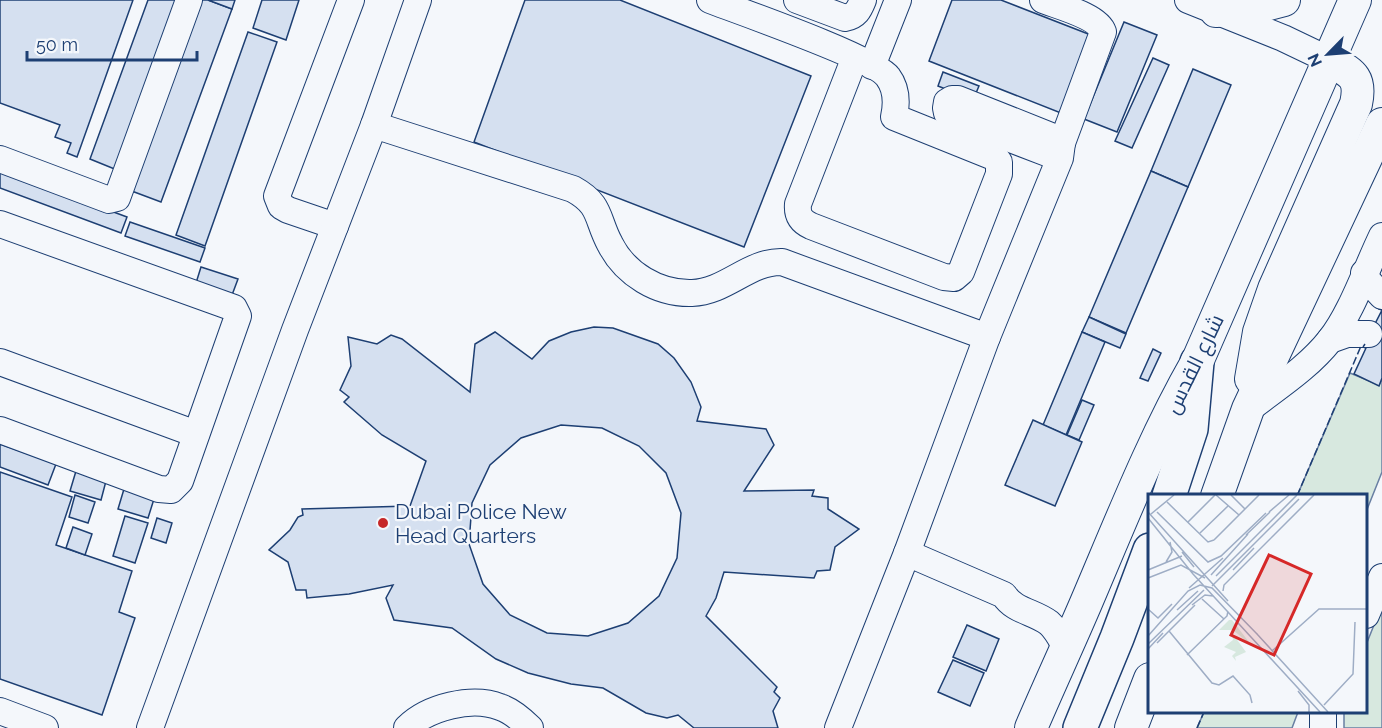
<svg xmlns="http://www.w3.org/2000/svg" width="1382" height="728" viewBox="0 0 1382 728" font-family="Raleway,Cairo,sans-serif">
	<rect width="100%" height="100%" fill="#f4f7fb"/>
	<g fill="#d7e8df" stroke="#687fa3" stroke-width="1.5">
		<path d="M 1350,373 L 1379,385 L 1382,378 L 1382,472 L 1366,512 L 1366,496 L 1297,496 Z"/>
		<path d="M 1382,605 L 1382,728 L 1344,728 L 1344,712 L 1366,712 L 1366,645 Z"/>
		<path d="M 1204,712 L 1298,712 L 1292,728 L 1197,728 Z"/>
	</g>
	<g fill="#d5e0f0" stroke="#1d3f73" stroke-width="1.5" fill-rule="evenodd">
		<path d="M 0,0 L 133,0 L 77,157 L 67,153 L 71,143 L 55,137 L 60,125 L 0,103 Z"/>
		<path d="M 148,0 L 180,0 L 117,170 L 90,159 Z"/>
		<path d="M 200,0 L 208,0 L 232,9 L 161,202 L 129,190 Z"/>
		<path d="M 208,0 L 235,0 L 232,9 Z"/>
		<path d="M 262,0 L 299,0 L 286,40 L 253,28 Z"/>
		<path d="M 525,0 L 620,0 L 811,76 L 744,247 L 474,142 Z"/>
		<path d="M 952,0 L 1001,0 L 1096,37 L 1066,115 L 929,61 Z"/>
		<path d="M 1124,22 L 1157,35 L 1117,132 L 1084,119 Z"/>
		<path d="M 248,32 L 277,42 L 205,246 L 176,235 Z"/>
		<path d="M 1153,58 L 1169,65 L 1132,148 L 1115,141 Z"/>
		<path d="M 1193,69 L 1231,85 L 1188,187 L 1151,171 Z"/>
		<path d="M 943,72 L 979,86 L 973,100 L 938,86 Z"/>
		<path d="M 0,170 L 127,217 L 121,233 L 0,188 Z"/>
		<path d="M 1151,171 L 1188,187 L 1126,333 L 1089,317 Z"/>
		<path d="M 130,222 L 205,248 L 200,262 L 125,236 Z"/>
		<path d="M 201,267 L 238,279 L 232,295 L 196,283 Z"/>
		<path d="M 1382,304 L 1382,378 L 1379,386 L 1354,374 L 1366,348 L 1363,347 L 1382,310 L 1379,309 Z"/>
		<path d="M 1089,317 L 1126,334 L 1120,348 L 1082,332 Z"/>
		<path d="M 594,327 L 613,328 L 658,344 L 674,358 L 691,382 L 701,407 L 697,421 L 766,429 L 774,445 L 744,491 L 814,490 L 812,496 L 828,498 L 828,509 L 859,529 L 835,547 L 830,570 L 817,571 L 814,578 L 724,572 L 716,598 L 706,616 L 777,687 L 774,692 L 780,698 L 773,711 L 778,728 L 694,728 L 678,715 L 667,718 L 646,713 L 603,688 L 571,684 L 528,673 L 496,659 L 452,628 L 394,620 L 386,598 L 393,585 L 349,594 L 307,598 L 306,590 L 296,590 L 288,562 L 269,550 L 290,530 L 298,517 L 303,515 L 302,509 L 410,506 L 426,461 L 382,435 L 344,402 L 349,397 L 340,390 L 351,366 L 348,337 L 377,344 L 391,335 L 402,339 L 470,392 L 475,344 L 495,332 L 532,359 L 549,341 L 571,332 ZM 561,425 L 602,428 L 639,446 L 666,473 L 681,513 L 677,558 L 659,596 L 628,623 L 588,636 L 547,633 L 510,615 L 483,584 L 469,544 L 472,503 L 490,465 L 521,438 Z"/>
		<path d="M 1082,332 L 1105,342 L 1066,435 L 1043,425 Z"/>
		<path d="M 1153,349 L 1161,353 L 1148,381 L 1140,378 Z"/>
		<path d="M 1082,400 L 1094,405 L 1079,440 L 1067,435 Z"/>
		<path d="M 1033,420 L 1082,442 L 1055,506 L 1005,485 Z"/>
		<path d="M 0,444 L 56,464 L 48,485 L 0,467 Z"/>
		<path d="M 76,471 L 106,481 L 101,500 L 70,491 Z"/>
		<path d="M 0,472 L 72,497 L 56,545 L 132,571 L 119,612 L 135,618 L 102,715 L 0,679 Z"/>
		<path d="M 124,489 L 154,499 L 148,518 L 118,509 Z"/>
		<path d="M 75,495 L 95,502 L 88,523 L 69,517 Z"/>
		<path d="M 125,516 L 148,523 L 135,563 L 113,556 Z"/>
		<path d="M 157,518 L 172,523 L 166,543 L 151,538 Z"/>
		<path d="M 73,527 L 92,534 L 85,555 L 66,548 Z"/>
		<path d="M 967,625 L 999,639 L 986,671 L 953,657 Z"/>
		<path d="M 953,660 L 984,673 L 970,706 L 938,692 Z"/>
	</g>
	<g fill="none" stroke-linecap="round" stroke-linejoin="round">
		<defs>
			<g id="minor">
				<path d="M 710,0 C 739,11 876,59 888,77 C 897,89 897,103 894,117 L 996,158 L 999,162 L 999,174 L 961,272 L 954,278 L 944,277 L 811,226 C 800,221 797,215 798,204 L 855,57"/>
				<path d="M 797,0 L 845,18 C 856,16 859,10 863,0"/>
				<path d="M 1043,0 C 1058,6 1098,16 1103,32 L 1062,143"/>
				<path d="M 1188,0 L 1283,38 L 1329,60"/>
				<path d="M 872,66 L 898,0"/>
				<path d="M 374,125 L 573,189 C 602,205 596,218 610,244 C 625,274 658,294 692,293 C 726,292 749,261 782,262 L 987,337"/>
				<path d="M 0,159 L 109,200 L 117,198 L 189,0"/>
				<path d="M 0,224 L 234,308 L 238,316 L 180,481 L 171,490 L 159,489 L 0,430"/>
				<path d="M 335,226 L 288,210 L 281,206 L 277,196 L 351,0"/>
				<path d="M 1364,273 L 1369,282 L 1382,296"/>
				<path d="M 1330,340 L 1347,334 L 1369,334"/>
				<path d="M 0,362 L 196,434"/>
				<path d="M 1249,409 C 1276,388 1308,368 1330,340 C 1351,314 1367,267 1382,236"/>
				<path d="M 907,553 L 1004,595 C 1014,611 1035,612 1049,623 C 1057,630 1061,639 1066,648"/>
				<path d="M 1366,615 L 1382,577"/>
				<path d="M 0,711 L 45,728"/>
				<path d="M 150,728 L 295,330 L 374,125 L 418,0"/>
				<path d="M 407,728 C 428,707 472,696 500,707 C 512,711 521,719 530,728"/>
				<path d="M 838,728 L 907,553 L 987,337 L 1060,158 L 1062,143 L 1056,138 L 958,99 L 952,99 L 947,102 L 946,108 L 947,113 L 953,117 L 1060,158"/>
				<path d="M 1323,728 L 1323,712"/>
			</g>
			<g id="major">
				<path d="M 1216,11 L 1254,8 L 1284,0"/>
				<path d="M 1251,379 L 1259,332 L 1274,289 L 1356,104 C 1362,76 1351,73 1329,60"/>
				<path d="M 1217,496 L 1248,409 L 1382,124"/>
				<path d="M 1031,728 C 1049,686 1068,645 1086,603 C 1121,521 1153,439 1197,362 L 1355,0"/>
				<path d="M 1131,728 L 1150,679"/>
			</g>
			<g id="highway">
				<path d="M 1169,496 L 1191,429 L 1197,362"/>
				<path d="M 1080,728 L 1117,638 L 1150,550"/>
			</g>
		</defs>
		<use href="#minor" stroke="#1d3f73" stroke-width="28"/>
		<use href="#major" stroke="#1d3f73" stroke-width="34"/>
		<use href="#highway" stroke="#1d3f73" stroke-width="36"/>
		<use href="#minor" stroke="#f4f7fb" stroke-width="26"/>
		<use href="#major" stroke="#f4f7fb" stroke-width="32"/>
		<use href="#highway" stroke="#f4f7fb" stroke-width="33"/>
		<g stroke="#1d3f73" stroke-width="1.5" stroke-dasharray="8 3" stroke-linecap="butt">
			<path d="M 1297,496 L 1361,346 L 1363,347 L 1365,344"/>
			<path d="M 1197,728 L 1204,712"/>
		</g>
	</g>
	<circle fill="#c62828" stroke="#f4f7fb" stroke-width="2" cx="383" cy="523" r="6"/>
	<g text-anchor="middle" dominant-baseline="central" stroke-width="4.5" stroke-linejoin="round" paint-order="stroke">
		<g font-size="21" fill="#1d3f73" stroke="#f4f7fb">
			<text transform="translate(1194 364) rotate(-64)">شارع القدس</text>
		</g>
		<g font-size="21" fill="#1d3f73" stroke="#f4f7fb" text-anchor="start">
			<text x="395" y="511">Dubai Police New<tspan x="395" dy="24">Head Quarters</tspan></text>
		</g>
	</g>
	<g transform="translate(1148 494)">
		<rect width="219" height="219" fill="#f4f7fb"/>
		<path d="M 81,126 L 84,126 L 104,152 L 85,136 L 71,136 ZM 84,139 L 98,158 L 87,163 L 88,167 L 84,162 L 88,158 L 76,153 L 85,146 Z" fill="#d7e8df"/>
		<path fill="none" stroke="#9eadc5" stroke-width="1.5" d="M 68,1 L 91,21M 83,1 L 97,15M 19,8 L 60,48 L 66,46M 0,18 L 80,107M 9,18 L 60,68 L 73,62 L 118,19M 121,18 L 141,1M 3,20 L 26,1M 0,24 L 45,80 L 172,218M 40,28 L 67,1M 52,39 L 80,12M 98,41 L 122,18M 66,46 L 111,1M 34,58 L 46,73M 18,68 L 24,58 L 22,48M 0,76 L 34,62M 85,76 L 106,54M 63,81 L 100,40M 68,82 L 149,1M 0,84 L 33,71 L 57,84M 64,92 L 151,5M 41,94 L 75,64M 75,97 L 76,91 L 166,1M 54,105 L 76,125M 44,111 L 57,101 L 65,102M 0,115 L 10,124 L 24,110M 29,116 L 50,97M 21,137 L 64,189 L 71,191 L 85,182 L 102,201 L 104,209M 109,140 L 180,218M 0,142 L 40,97 L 52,91 L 64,94 L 110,141M 9,149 L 47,111M 0,150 L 56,96M 0,155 L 15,139M 124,157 L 171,115 L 219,115M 39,161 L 79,122 L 80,117M 150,197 L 161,211 L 161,218M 176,211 L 205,180 L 207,128"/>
		<path fill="#d62828" fill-opacity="0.15" stroke="#d62828" stroke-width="3" d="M 121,61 L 163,80 L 126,161 L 83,141 Z"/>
		<rect width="219" height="219" fill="none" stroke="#1d3f73" stroke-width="3"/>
	</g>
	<g transform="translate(1328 54) rotate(245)" stroke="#f4f7fb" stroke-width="4.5" paint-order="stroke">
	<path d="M0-4.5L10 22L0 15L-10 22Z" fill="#1d3f73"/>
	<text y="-9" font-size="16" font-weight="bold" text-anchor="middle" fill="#1d3f73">N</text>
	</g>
	<path d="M27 51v9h170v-9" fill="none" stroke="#1d3f73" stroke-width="3"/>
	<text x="36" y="51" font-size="18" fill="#1d3f73" stroke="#f4f7fb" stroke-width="4.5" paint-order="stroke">50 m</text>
</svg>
